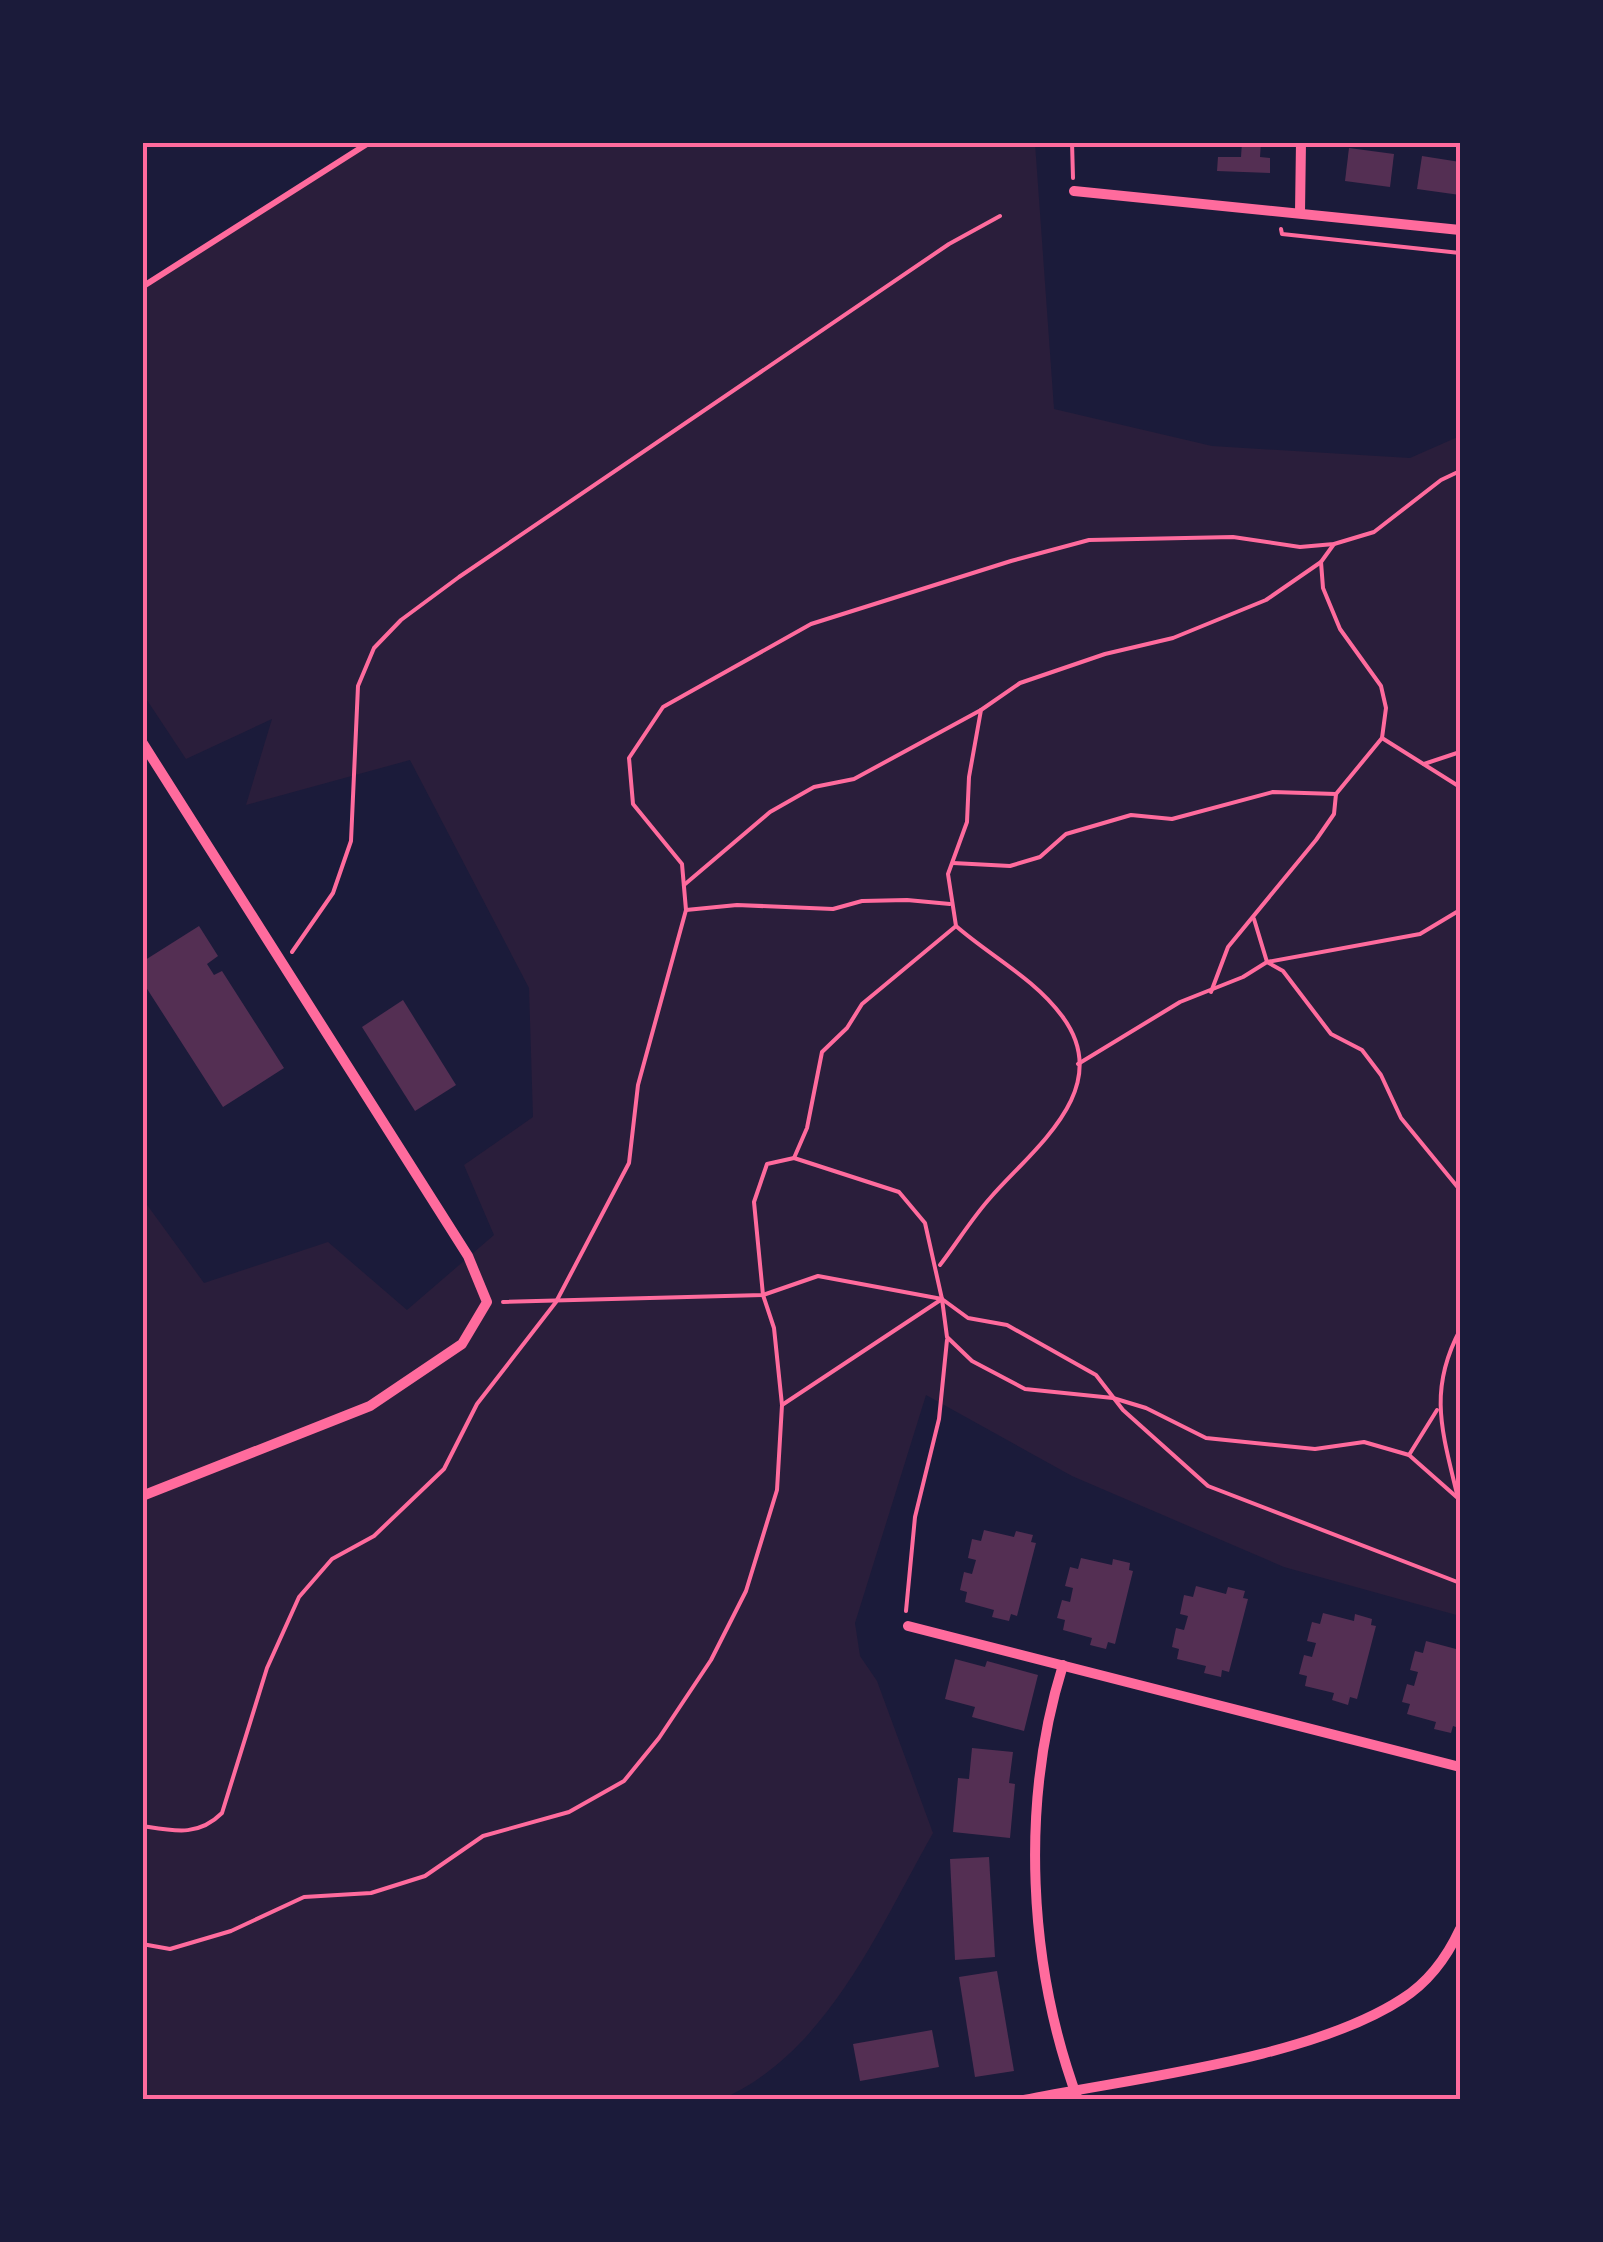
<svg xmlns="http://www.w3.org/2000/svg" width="1603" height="2242" viewBox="0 0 1603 2242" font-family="'Asap Condensed',sans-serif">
	<rect width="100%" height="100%" fill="#1b1b3a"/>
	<path fill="#2a1e3b" d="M 370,143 L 1035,143 L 1054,409 L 1212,446 L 1410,458 L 1460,436 L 1460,1616 L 1284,1567 L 1072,1476 L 926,1395 L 855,1623 L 860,1656 L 877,1681 L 933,1833 C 879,1928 827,2054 720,2100 L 143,2099 L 142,1198 L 204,1283 L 328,1242 L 407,1310 L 494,1235 L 464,1165 L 533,1117 L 529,988 L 410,760 L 246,805 L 272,719 L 186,759 L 143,694 L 143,287 Z"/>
	<g fill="#542f53">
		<path d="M 1242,142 L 1261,142 L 1260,157 L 1270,158 L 1270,173 L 1217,171 L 1218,157 L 1241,157 Z"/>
		<path d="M 1349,148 L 1394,154 L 1390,187 L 1345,181 Z"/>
		<path d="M 1422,156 L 1460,162 L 1460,195 L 1417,189 Z"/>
		<path d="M 199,926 L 218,956 L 207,964 L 214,975 L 222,971 L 284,1068 L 223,1107 L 142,981 L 142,962 Z"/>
		<path d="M 403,1000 L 456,1085 L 415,1111 L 362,1027 Z"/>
		<path d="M 984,1530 L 1014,1537 L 1016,1531 L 1033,1535 L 1031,1542 L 1036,1543 L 1017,1616 L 1011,1614 L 1009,1621 L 992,1617 L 994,1610 L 965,1602 L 967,1592 L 960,1590 L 964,1572 L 972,1574 L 976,1560 L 968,1558 L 972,1539 L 981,1541 Z"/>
		<path d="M 1081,1558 L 1112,1565 L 1113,1559 L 1130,1563 L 1129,1570 L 1133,1571 L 1115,1644 L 1108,1642 L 1106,1649 L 1090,1645 L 1092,1638 L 1063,1630 L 1065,1620 L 1057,1618 L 1062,1600 L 1070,1602 L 1073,1588 L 1065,1586 L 1070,1567 L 1078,1569 Z"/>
		<path d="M 1196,1586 L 1226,1594 L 1228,1587 L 1245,1591 L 1243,1598 L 1248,1599 L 1229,1672 L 1222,1670 L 1221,1677 L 1204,1673 L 1206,1666 L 1177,1659 L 1179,1649 L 1172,1647 L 1176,1628 L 1184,1630 L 1188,1616 L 1180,1614 L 1184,1595 L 1193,1597 Z"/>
		<path d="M 1323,1613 L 1354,1621 L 1355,1614 L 1372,1619 L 1371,1625 L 1376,1626 L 1357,1699 L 1350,1697 L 1348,1705 L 1332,1700 L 1334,1693 L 1305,1686 L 1307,1676 L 1299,1674 L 1304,1655 L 1312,1657 L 1316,1643 L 1307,1641 L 1312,1622 L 1320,1624 Z"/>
		<path d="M 1460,1637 L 1460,1723 L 1459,1728 L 1453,1726 L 1451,1733 L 1434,1729 L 1436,1722 L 1407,1714 L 1410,1704 L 1402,1702 L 1407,1684 L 1414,1686 L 1418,1672 L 1410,1670 L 1415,1651 L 1423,1653 L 1426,1641 L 1456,1649 Z"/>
		<path d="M 955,1659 L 985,1667 L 987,1661 L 1038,1675 L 1024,1731 L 972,1717 L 975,1707 L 945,1699 Z"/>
		<path d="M 972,1748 L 1013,1752 L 1009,1783 L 1015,1784 L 1010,1838 L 953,1832 L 958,1778 L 969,1779 Z"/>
		<path d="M 989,1857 L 995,1957 L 955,1960 L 950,1859 Z"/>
		<path d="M 997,1971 L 1014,2071 L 975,2077 L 959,1977 Z"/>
		<path d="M 932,2030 L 939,2067 L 860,2081 L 853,2044 Z"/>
	</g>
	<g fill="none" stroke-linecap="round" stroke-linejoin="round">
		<g stroke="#ff6b9d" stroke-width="4">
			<path d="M 1072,142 L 1073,178"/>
			<path d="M 1281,229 L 1282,234 L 1460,253"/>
			<path d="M 1382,738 L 1460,787"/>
			<path d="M 1424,764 L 1460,752"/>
			<path d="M 953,863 L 1010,866 L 1040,857 L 1066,834 L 1131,815 L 1172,819 L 1273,792 L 1336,794"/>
			<path d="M 684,885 L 770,812 L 814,787 L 854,779 L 981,710"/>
			<path d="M 686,910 L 737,905 L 833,909 L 862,901 L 907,900 L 950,904"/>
			<path d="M 1254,919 L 1267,962 L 1283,971 L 1331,1034 L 1362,1050 L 1381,1075 L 1401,1118 L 1460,1190"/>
			<path d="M 292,952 L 333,893 L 351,841 L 358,686 L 374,648 L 401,620 L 459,577 L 949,244 L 1000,216"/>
			<path d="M 1211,992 L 1228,947 L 1316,840 L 1334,814 L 1336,794 L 1382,738 L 1386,708 L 1381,686 L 1340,629 L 1323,588 L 1321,562"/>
			<path d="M 1078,1064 L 1180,1002 L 1243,977 L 1267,962 L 1420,934 L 1460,910"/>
			<path d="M 794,1158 L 807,1128 L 822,1052 L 847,1028 L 862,1004 L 956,926"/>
			<path d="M 940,1265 C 957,1243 972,1218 991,1197 C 1034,1148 1116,1088 1062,1016 C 1034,978 990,956 956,926 L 948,874 L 967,822 L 969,777 L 981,710 L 1020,683 L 1105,654 L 1173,638 L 1266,600 L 1321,562 L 1334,544"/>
			<path d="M 503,1302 L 763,1295 L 818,1276 L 942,1299"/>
			<path d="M 782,1405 L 942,1299 L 947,1337 L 972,1361 L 1025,1389 L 1113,1398 L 1146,1408 L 1206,1438 L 1315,1449 L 1364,1442 L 1409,1455 L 1460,1500"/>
			<path d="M 1409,1455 L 1437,1410"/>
			<path d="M 1457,1494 C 1442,1431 1428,1390 1460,1330"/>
			<path d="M 906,1611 L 915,1517 L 939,1419 L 947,1340"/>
			<path d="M 142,1826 C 174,1831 198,1837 222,1813 L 267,1668 L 299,1597 L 332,1559 L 374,1536 L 444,1469 L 477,1404 L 556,1302 L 629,1163 L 638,1085 L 686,910 L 682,864 L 633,804 L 629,758 L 663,707 L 811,624 L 1011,561 L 1089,540 L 1233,537 L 1300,547 L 1334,544 L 1374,532 L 1441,480 L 1460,471"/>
			<path d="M 142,1944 L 170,1949 L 231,1931 L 304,1897 L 371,1893 L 425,1876 L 483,1836 L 569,1812 L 624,1781 L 659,1738 L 711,1660 L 746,1591 L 777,1490 L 782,1405 L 774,1328 L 763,1295 L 754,1202 L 767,1164 L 794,1158 L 899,1192 L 925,1223 L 942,1299 L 968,1318 L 1007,1325 L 1096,1375 L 1123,1410 L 1208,1486 L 1460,1583"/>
		</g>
		<path stroke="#ff6b9d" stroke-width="6" d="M 142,287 L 370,142"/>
		<g stroke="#ff6b9d" stroke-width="10">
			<path d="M 1074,191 L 1460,230"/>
			<path d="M 1300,212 L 1301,142"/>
			<path d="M 142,742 L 468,1256 L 487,1302 L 462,1344 L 370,1406 L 142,1496"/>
			<path d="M 908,1626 L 1460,1767"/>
			<path d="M 1063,1665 C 1020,1803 1028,1965 1078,2100"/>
			<path d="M 1024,2100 C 1133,2078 1310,2059 1402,1999 C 1429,1982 1447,1957 1460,1929"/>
		</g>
	</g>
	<rect width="1603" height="2242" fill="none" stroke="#1b1b3a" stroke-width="290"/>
	<rect x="145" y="145" width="1313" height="1952" fill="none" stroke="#ff6b9d" stroke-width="4"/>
</svg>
